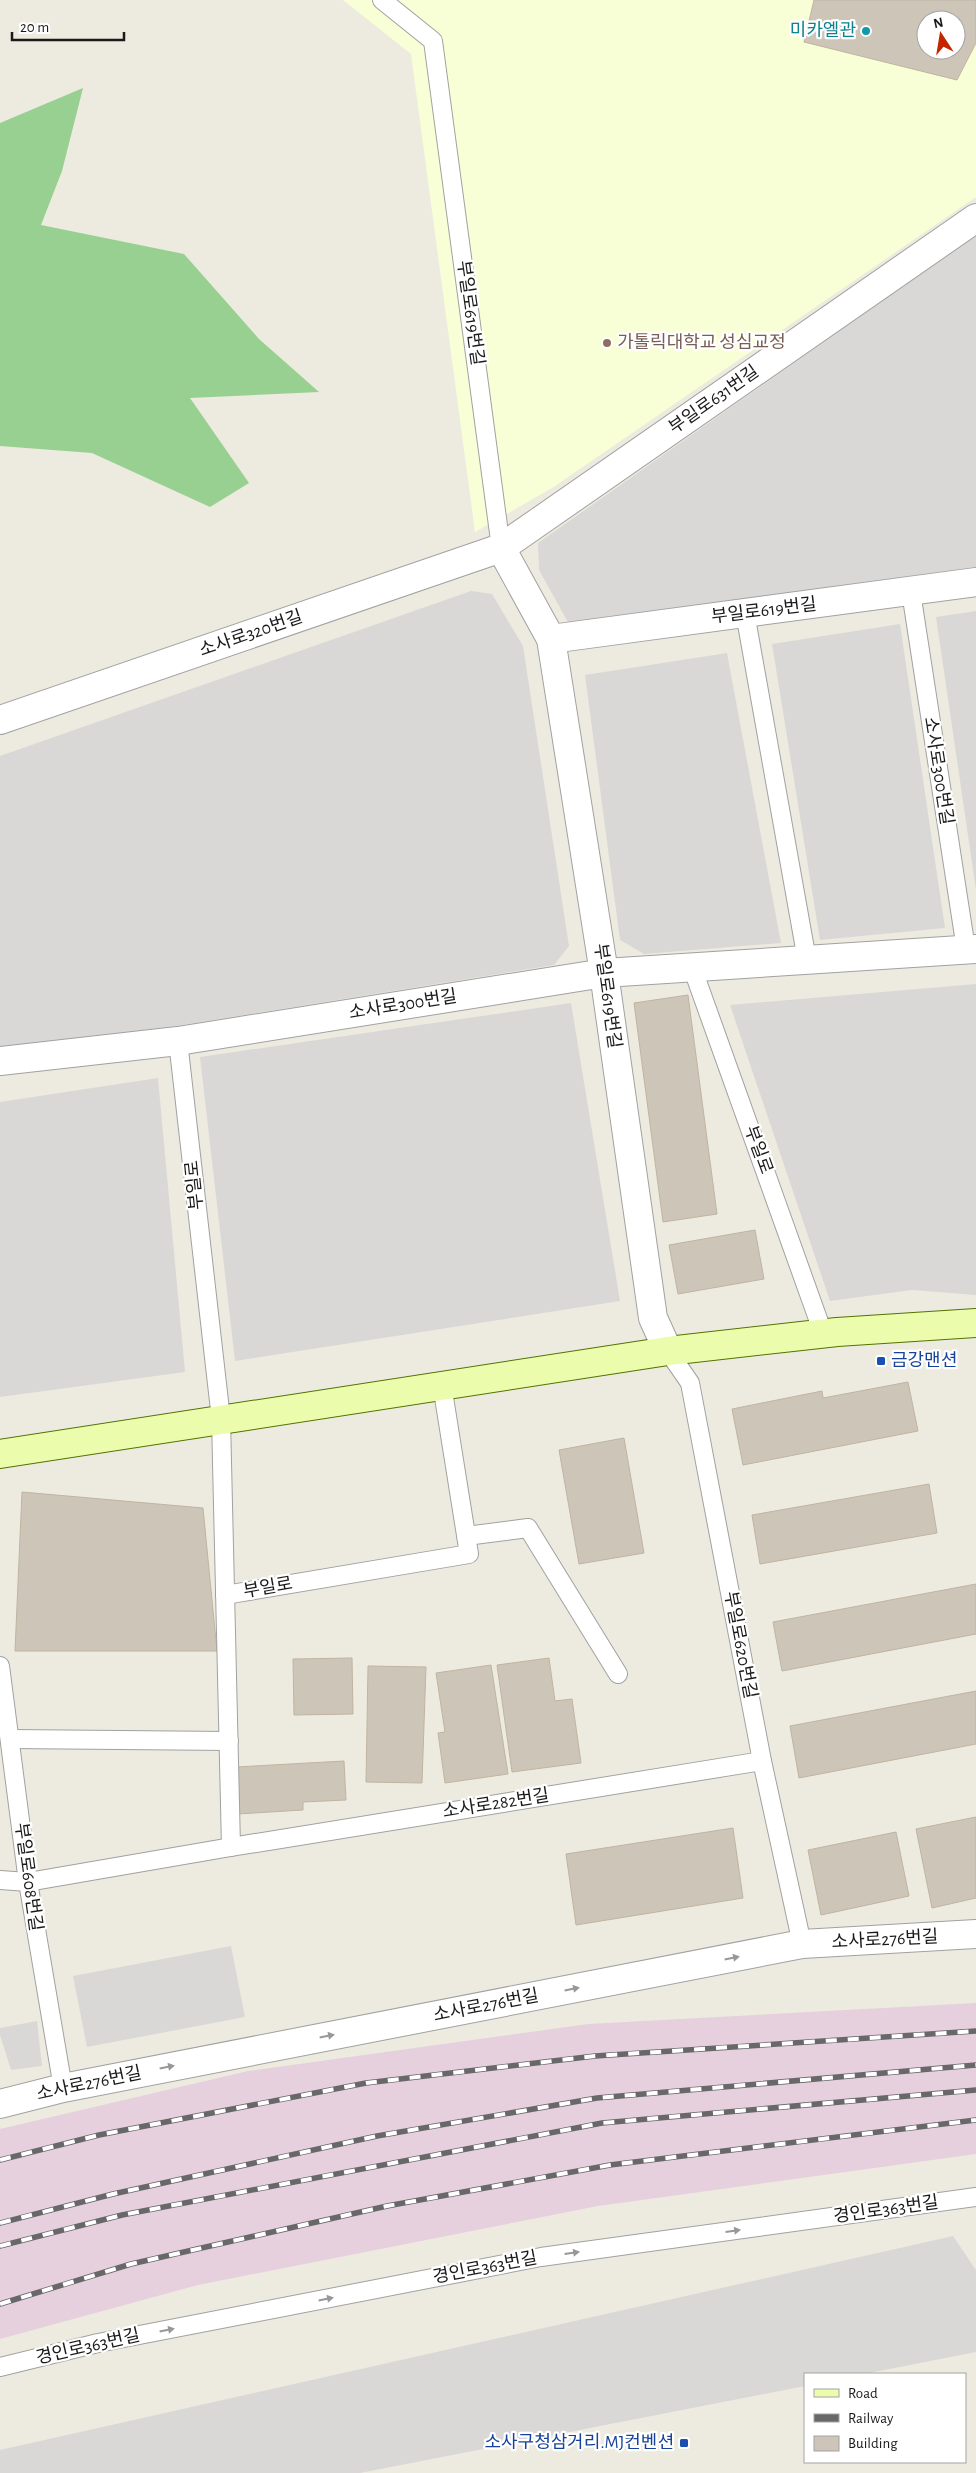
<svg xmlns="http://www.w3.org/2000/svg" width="976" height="2473" viewBox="0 0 976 2473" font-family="'Alegreya Sans','Noto Sans KR',sans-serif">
	<rect width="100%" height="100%" fill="#edebdf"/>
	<g fill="#d9d8d7">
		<path d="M 976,235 L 976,567 L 569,624 L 539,570 L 538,543 Z"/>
		<path d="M 471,591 L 492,594 L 523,646 L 569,946 L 554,965 L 176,1026 L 0,1047 L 0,756 Z"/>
		<path d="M 976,611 L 976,890 L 936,617 Z"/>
		<path d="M 900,624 L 945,928 L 820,940 L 772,644 Z"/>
		<path d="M 727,653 L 781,943 L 644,954 L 620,940 L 585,675 Z"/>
		<path d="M 976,984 L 976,1295 L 912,1290 L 830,1301 L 730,1005 Z"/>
		<path d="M 571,1003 L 620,1301 L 235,1361 L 200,1057 Z"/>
		<path d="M 158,1078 L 185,1372 L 0,1397 L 0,1102 Z"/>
		<path d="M 231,1946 L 245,2017 L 87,2047 L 73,1976 Z"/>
		<path d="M 37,2021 L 42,2066 L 11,2070 L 0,2035 L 0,2028 Z"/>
		<path d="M 953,2236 L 976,2270 L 976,2352 L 864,2374 L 805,2374 L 805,2386 L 360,2473 L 0,2473 L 0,2450 Z"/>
	</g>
	<path fill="#e7d0de" d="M 976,2003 L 976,2154 L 598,2206 L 198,2285 L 0,2339 L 0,2129 L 248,2071 L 588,2024 Z"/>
	<path fill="#f8ffd6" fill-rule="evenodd" d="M 343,0 L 976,0 L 976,197 L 552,488 L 475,532 L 411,54 ZM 926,20 L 956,20 L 956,50 L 926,50 Z"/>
	<path fill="#97d090" d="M 83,88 L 62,171 L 41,225 L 184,254 L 259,339 L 319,392 L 190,398 L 249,483 L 210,507 L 92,453 L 0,446 L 0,123 Z"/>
	<g fill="#cdc5b8" stroke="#c0b4a0" fill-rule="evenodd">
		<path d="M 814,0 L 976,0 L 976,43 L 957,80 L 804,42 ZM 926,20 L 956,20 L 956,50 L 926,50 Z"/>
		<path d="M 688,995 L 717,1214 L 663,1222 L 634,1003 Z"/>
		<path d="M 755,1230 L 764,1279 L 678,1294 L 669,1245 Z"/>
		<path d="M 908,1382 L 918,1431 L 743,1465 L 732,1409 L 822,1391 L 823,1398 Z"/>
		<path d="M 624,1438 L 644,1553 L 579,1564 L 559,1450 Z"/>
		<path d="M 929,1484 L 937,1533 L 760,1564 L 752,1515 Z"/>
		<path d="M 22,1492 L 203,1508 L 217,1651 L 15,1651 Z"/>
		<path d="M 976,1584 L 976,1634 L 782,1671 L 773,1622 Z"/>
		<path d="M 352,1658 L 353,1714 L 294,1715 L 293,1659 Z"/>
		<path d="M 549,1658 L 555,1701 L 572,1699 L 581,1763 L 512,1772 L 497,1665 Z"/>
		<path d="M 491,1665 L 508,1774 L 445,1783 L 438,1733 L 445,1732 L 436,1673 Z"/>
		<path d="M 368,1666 L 426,1667 L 422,1783 L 366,1782 Z"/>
		<path d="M 976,1691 L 976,1744 L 799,1778 L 790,1726 Z"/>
		<path d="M 344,1761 L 346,1800 L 303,1802 L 303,1810 L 238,1814 L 236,1767 Z"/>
		<path d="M 976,1817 L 976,1898 L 932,1908 L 916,1829 Z"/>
		<path d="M 733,1828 L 743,1898 L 576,1925 L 566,1854 Z"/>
		<path d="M 896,1832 L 909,1896 L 821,1915 L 808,1850 Z"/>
	</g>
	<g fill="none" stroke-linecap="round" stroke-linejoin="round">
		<defs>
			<g id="lane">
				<path d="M 382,0 L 433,41 L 501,548"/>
				<path d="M 911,592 L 966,949"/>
				<path d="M 745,613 L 807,960"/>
				<path d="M 692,967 L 823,1333"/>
				<path d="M 178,1041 L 221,1419 L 231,1847"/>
				<path d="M 668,1351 L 690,1383 L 762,1761 L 802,1944"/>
				<path d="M 466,1536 L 528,1528 L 618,1674"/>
				<path d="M 225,1595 L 469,1554 L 442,1385"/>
				<path d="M 0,1666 L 28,1882 L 63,2088"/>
				<path d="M 10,1739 L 229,1741"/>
				<path d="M 0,1880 L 28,1882 L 231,1847 L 762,1761"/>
				<path d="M 0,2367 L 98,2343 L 541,2257 L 976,2197"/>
			</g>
			<g id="street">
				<path d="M 501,548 L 551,639 L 604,973 L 653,1318 L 668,1351"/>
				<path d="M 551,639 L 976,582"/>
				<path d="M 0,720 L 501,548 L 976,218"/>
				<path d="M 0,1061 L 178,1041 L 604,973 L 976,949"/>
				<path d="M 0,2104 L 63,2088 L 802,1944 L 976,1934"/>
			</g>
			<path id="secondary" d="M 0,1454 L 668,1351 L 837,1332 L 976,1323"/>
		</defs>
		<use href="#lane" stroke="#a1a1a1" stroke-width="20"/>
		<use href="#street" stroke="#a1a1a1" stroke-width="30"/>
		<use href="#secondary" stroke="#527300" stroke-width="30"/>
		<use href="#lane" stroke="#fff" stroke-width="18"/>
		<use href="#street" stroke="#fff" stroke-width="28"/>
		<use href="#secondary" stroke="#ebfdad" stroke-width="28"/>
		<defs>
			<g id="rail">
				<path d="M 0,2160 L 99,2135 L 366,2083 L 595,2056 L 976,2031"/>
				<path d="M 0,2223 L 113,2194 L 377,2136 L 597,2098 L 976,2065"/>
				<path d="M 0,2246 L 122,2215 L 602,2123 L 976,2090"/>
				<path d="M 0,2304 L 131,2264 L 387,2206 L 610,2165 L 976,2120"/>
			</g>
		</defs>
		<use href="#rail" stroke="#686868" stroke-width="5.5"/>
		<use href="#rail" stroke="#fff" stroke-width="4" stroke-dasharray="11" stroke-linecap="butt"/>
	</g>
	<defs><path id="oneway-solid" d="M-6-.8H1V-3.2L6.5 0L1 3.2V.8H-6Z" transform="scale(1.25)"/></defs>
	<g fill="#989898">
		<use href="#oneway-solid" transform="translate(732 1958) rotate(-11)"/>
		<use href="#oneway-solid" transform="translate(572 1989) rotate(-11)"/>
		<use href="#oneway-solid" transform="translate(327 2036) rotate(-11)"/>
		<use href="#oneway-solid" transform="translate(167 2067) rotate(-11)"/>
		<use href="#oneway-solid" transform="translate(733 2231) rotate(-8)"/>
		<use href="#oneway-solid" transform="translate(572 2253) rotate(-8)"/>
		<use href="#oneway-solid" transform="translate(326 2299) rotate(-11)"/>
		<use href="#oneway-solid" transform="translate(167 2330) rotate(-11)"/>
	</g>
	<circle fill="#0f9aa8" stroke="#fff" stroke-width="2" cx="866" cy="31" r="5"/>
	<circle fill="#8d6e63" stroke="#fff" stroke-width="2" cx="607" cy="343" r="5"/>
	<g fill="#1a4fb4" stroke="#fff" stroke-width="2">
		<rect x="876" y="1356" width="10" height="10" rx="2.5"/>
		<rect x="679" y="2438" width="10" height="10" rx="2.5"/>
	</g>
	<g text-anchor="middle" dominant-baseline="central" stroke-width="4.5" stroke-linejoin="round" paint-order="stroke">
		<g font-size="18" fill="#0d838f" stroke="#fff" text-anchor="end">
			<text x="856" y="31">미카엘관</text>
		</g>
		<g font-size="18" fill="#1a1a1a" stroke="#fff">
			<text transform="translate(470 313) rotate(82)">부일로619번길</text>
			<text transform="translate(714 400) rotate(-35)">부일로631번길</text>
			<text transform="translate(764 611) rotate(-7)">부일로619번길</text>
			<text transform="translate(251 634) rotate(-19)">소사로320번길</text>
			<text transform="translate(938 771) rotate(81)">소사로300번길</text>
			<text transform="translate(607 996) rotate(82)">부일로619번길</text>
			<text transform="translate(403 1005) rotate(-9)">소사로300번길</text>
			<text transform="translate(758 1150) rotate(70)">부일로</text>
			<text transform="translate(195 1185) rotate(-96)">부일로</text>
			<text transform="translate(268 1588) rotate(-10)">부일로</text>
			<text transform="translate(740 1645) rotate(79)">부일로620번길</text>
			<text transform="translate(496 1804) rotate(-9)">소사로282번길</text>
			<text transform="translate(28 1877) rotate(82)">부일로608번길</text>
			<text transform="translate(885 1940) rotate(-3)">소사로276번길</text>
			<text transform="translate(486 2006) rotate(-11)">소사로276번길</text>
			<text transform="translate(89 2084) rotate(-12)">소사로276번길</text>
			<text transform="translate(886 2210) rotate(-8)">경인로363번길</text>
			<text transform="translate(485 2268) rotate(-11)">경인로363번길</text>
			<text transform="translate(88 2347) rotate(-13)">경인로363번길</text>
		</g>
		<g font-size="18" fill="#785e54" stroke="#fff" text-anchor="start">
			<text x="617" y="343">가톨릭대학교 성심교정</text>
		</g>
		<g font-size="18" fill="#164399" stroke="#fff" text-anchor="start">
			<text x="891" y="1361">금강맨션</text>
			<text x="674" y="2443" text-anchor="end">소사구청삼거리.MJ컨벤션</text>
		</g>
	</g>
	<rect x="804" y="2373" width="162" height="90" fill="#ffffff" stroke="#a3a3a3"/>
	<rect x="814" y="2389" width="25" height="8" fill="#ebfdad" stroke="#a3a3a3"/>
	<text x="848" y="2398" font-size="15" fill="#1a1a1a">Road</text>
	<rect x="814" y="2414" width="25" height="8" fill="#686868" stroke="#a3a3a3"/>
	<text x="848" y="2423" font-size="15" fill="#1a1a1a">Railway</text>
	<rect x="814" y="2436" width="25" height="15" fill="#cdc5b8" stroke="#a3a3a3"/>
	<text x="848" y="2448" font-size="15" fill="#1a1a1a">Building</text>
	<g transform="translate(941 35) rotate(348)"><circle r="24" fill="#ffffff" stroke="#a3a3a3"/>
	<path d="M0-4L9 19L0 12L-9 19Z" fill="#c52400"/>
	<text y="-8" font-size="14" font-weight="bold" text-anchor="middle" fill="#1a1a1a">N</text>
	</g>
	<path d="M12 32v8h112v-8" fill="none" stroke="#1a1a1a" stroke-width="2.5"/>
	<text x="20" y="32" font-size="15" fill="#1a1a1a" stroke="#ffffff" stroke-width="4" paint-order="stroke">20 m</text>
</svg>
